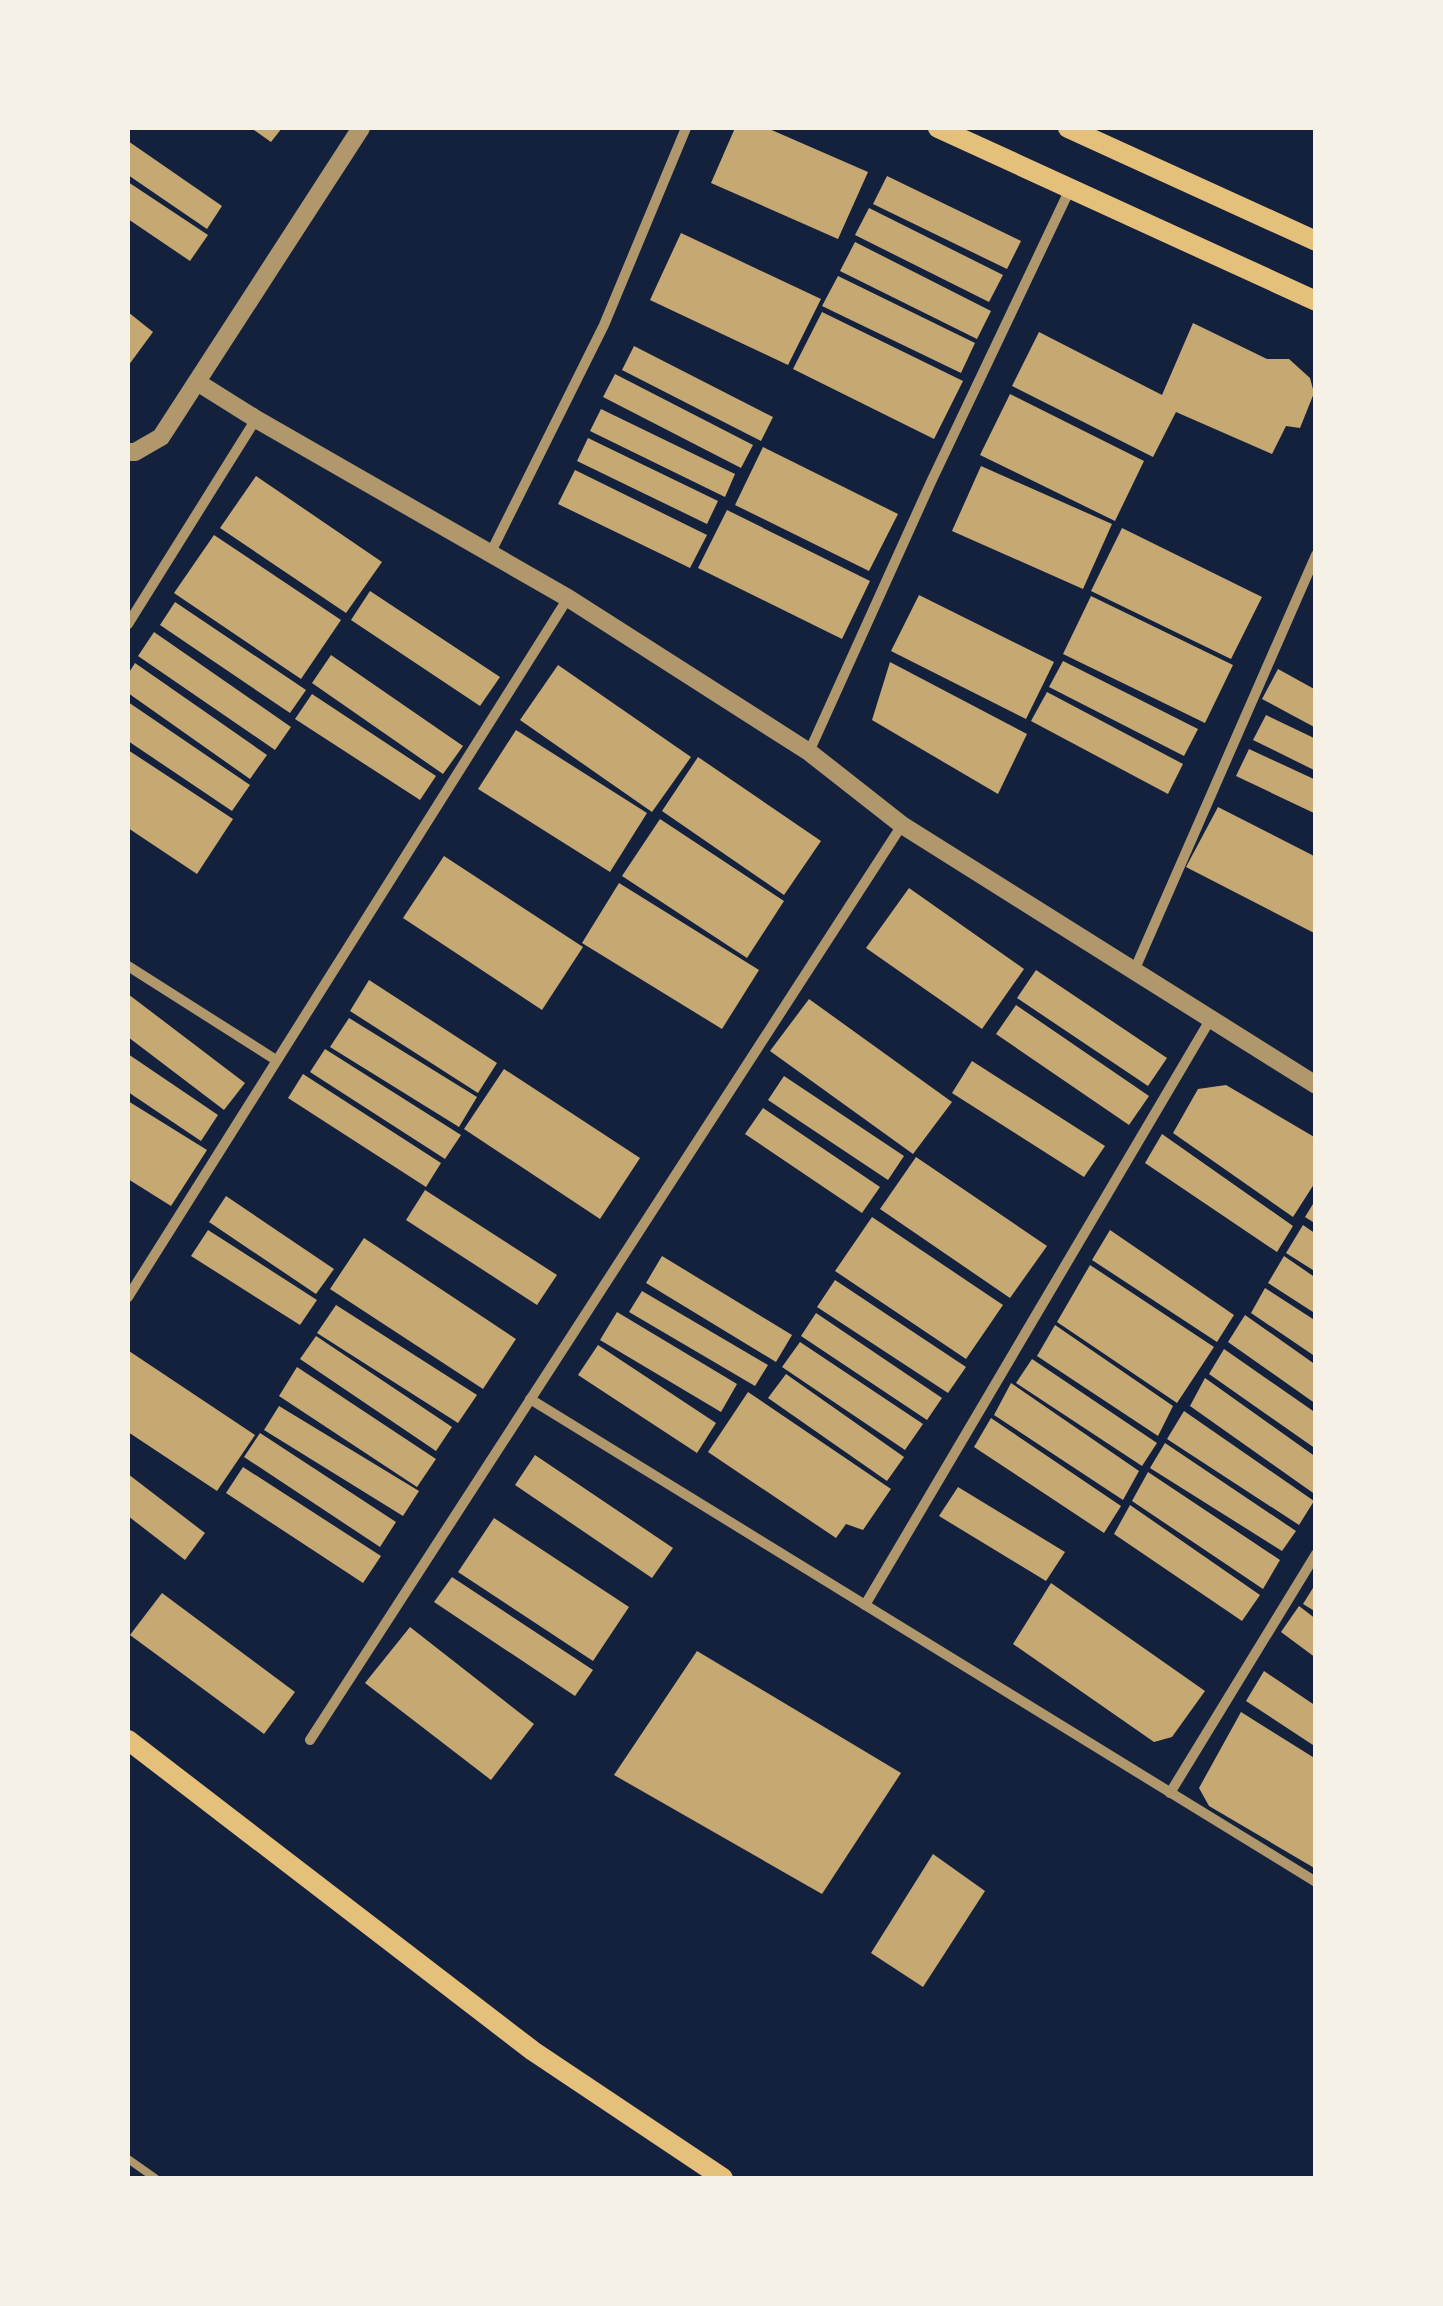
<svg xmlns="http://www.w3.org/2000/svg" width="1443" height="2306" viewBox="0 0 1443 2306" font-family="Inter,sans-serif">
	<rect width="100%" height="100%" fill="#14213d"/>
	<g fill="#c6a872">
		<path d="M 251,128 L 282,128 L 271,142 Z"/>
		<path d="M 735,128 L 767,128 L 868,172 L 838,239 L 711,183 Z"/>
		<path d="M 128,141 L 222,206 L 207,229 L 128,175 Z"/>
		<path d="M 887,176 L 1021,241 L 1007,269 L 873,204 Z"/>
		<path d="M 128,182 L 208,235 L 190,261 L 128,219 Z"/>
		<path d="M 869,208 L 1003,275 L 989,302 L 855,235 Z"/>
		<path d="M 681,233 L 821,299 L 788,365 L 650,300 Z"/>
		<path d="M 855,242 L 991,311 L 977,339 L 840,271 Z"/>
		<path d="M 838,276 L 975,343 L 961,373 L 822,306 Z"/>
		<path d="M 128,312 L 153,332 L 128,366 Z"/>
		<path d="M 822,312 L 963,381 L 934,439 L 793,369 Z"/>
		<path d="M 1193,323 L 1267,359 L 1289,359 L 1310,378 L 1314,393 L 1300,428 L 1286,426 L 1272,454 L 1176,412 L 1153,457 L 1012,386 L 1039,332 L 1162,395 Z"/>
		<path d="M 634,346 L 773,417 L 761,441 L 622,370 Z"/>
		<path d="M 615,374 L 753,445 L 741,468 L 603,397 Z"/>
		<path d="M 1010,394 L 1144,461 L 1115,521 L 980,455 Z"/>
		<path d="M 601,409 L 735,474 L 725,497 L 590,431 Z"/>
		<path d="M 588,438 L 718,501 L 707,524 L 577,461 Z"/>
		<path d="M 763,447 L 898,514 L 869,571 L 735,505 Z"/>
		<path d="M 981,466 L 1112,524 L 1083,589 L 952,531 Z"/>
		<path d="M 575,470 L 707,535 L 690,568 L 558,504 Z"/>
		<path d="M 256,476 L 382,562 L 346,613 L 220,528 Z"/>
		<path d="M 727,510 L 870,581 L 842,639 L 698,568 Z"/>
		<path d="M 1122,528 L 1262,597 L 1231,659 L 1091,591 Z"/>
		<path d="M 214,535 L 341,620 L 301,679 L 174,593 Z"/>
		<path d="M 370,591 L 500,677 L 480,706 L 351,620 Z"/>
		<path d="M 919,595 L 1054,662 L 1026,719 L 891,651 Z"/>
		<path d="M 1091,596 L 1233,665 L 1205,723 L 1063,654 Z"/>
		<path d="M 175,602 L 306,690 L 290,713 L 160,625 Z"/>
		<path d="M 154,632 L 291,727 L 275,750 L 138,656 Z"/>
		<path d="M 331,655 L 463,746 L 443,774 L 312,683 Z"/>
		<path d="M 1063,661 L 1198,729 L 1184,756 L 1049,687 Z"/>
		<path d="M 890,662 L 1027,734 L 998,794 L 872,720 Z"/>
		<path d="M 135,663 L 267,755 L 250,779 L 128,693 L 128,674 Z"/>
		<path d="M 558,665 L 691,757 L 652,812 L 520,720 Z"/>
		<path d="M 1278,669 L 1316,690 L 1316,728 L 1262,699 Z"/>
		<path d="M 1047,692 L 1183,764 L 1168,794 L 1031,721 Z"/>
		<path d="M 312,694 L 436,776 L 420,800 L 295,719 Z"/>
		<path d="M 128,702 L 250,785 L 232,811 L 128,741 Z"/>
		<path d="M 1266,715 L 1316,739 L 1316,771 L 1253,740 Z"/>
		<path d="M 516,730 L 647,813 L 610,872 L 478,789 Z"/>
		<path d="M 1249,749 L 1316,780 L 1316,814 L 1236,776 Z"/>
		<path d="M 128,750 L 233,819 L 197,874 L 128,828 Z"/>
		<path d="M 698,757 L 821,841 L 784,895 L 662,811 Z"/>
		<path d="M 1218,807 L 1316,857 L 1316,934 L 1186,867 Z"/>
		<path d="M 660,819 L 784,901 L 747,958 L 622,876 Z"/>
		<path d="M 444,856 L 583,947 L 542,1010 L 403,918 Z"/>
		<path d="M 619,883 L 759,970 L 722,1029 L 582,943 Z"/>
		<path d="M 909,888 L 1024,969 L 982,1029 L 866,948 Z"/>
		<path d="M 1036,970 L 1167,1058 L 1148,1086 L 1017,998 Z"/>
		<path d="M 369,980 L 497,1063 L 478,1093 L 350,1011 Z"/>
		<path d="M 128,994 L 245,1083 L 224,1110 L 128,1037 Z"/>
		<path d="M 809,999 L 952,1102 L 913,1154 L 770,1051 Z"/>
		<path d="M 1016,1005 L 1149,1096 L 1129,1125 L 996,1034 Z"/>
		<path d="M 349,1018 L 477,1097 L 459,1127 L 330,1047 Z"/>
		<path d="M 325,1049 L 461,1135 L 445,1159 L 310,1072 Z"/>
		<path d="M 128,1054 L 218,1115 L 201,1141 L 128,1092 Z"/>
		<path d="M 972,1061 L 1105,1146 L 1084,1177 L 952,1093 Z"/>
		<path d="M 504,1069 L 640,1158 L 600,1219 L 464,1129 Z"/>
		<path d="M 303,1074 L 441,1163 L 426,1187 L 288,1098 Z"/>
		<path d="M 784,1076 L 904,1156 L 888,1180 L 768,1100 Z"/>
		<path d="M 1226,1085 L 1316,1138 L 1316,1181 L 1293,1217 L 1173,1133 L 1198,1089 Z"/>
		<path d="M 128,1101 L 207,1150 L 171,1206 L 128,1179 Z"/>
		<path d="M 763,1108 L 880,1187 L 862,1213 L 745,1134 Z"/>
		<path d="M 1162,1134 L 1293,1226 L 1277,1252 L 1145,1163 Z"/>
		<path d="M 916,1157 L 1047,1246 L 1010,1298 L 880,1209 Z"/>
		<path d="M 425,1190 L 557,1275 L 537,1305 L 406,1220 Z"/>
		<path d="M 226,1196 L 334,1269 L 316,1294 L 209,1222 Z"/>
		<path d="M 1316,1199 L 1316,1224 L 1305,1217 Z"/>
		<path d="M 872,1217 L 1003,1305 L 966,1359 L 835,1271 Z"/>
		<path d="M 1303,1225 L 1316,1234 L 1316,1272 L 1286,1253 Z"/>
		<path d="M 208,1230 L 317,1300 L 300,1325 L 191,1256 Z"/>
		<path d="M 1110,1230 L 1234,1315 L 1217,1342 L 1092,1260 Z"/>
		<path d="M 364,1238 L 516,1339 L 483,1389 L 330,1289 Z"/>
		<path d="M 662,1256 L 792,1335 L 776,1362 L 646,1283 Z"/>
		<path d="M 1284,1256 L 1316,1278 L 1316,1314 L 1268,1283 Z"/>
		<path d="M 1090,1265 L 1214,1347 L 1177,1403 L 1057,1322 Z"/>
		<path d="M 835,1280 L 966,1367 L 948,1393 L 817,1307 Z"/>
		<path d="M 1265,1288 L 1316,1321 L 1316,1357 L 1251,1313 Z"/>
		<path d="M 642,1291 L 768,1365 L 755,1386 L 629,1312 Z"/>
		<path d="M 336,1305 L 477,1395 L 458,1423 L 317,1333 Z"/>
		<path d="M 617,1312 L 737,1384 L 721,1412 L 600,1340 Z"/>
		<path d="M 816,1313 L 942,1398 L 927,1420 L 801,1336 Z"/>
		<path d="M 1245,1315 L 1316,1365 L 1316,1404 L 1228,1342 Z"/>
		<path d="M 1055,1325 L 1173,1406 L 1158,1436 L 1037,1356 Z"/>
		<path d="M 316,1336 L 452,1427 L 436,1451 L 300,1359 Z"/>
		<path d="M 800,1342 L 923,1424 L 905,1450 L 782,1367 Z"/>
		<path d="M 598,1345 L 716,1423 L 697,1453 L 578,1375 Z"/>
		<path d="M 1224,1349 L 1316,1413 L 1316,1449 L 1209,1374 Z"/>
		<path d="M 129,1351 L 255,1435 L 217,1491 L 128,1432 Z"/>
		<path d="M 1032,1359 L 1157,1443 L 1142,1466 L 1016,1383 Z"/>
		<path d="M 297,1367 L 436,1459 L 417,1487 L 279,1396 Z"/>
		<path d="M 786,1374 L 904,1457 L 887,1481 L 768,1398 Z"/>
		<path d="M 1205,1378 L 1316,1457 L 1316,1495 L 1190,1406 Z"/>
		<path d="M 1011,1383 L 1139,1471 L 1123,1500 L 994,1415 Z"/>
		<path d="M 748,1392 L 891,1489 L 863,1530 L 846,1524 L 836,1538 L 708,1452 Z"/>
		<path d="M 279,1406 L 419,1491 L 403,1516 L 264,1430 Z"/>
		<path d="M 1184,1411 L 1314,1501 L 1299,1525 L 1167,1439 Z"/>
		<path d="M 991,1418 L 1121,1506 L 1104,1533 L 974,1447 Z"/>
		<path d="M 260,1433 L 396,1522 L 380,1547 L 244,1457 Z"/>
		<path d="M 1165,1443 L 1296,1531 L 1282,1551 L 1150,1468 Z"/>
		<path d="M 535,1455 L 673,1548 L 652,1578 L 515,1485 Z"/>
		<path d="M 243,1467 L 381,1556 L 363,1583 L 226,1493 Z"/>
		<path d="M 1148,1472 L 1280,1560 L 1263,1589 L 1132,1501 Z"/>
		<path d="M 128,1474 L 205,1533 L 185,1560 L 128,1516 Z"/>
		<path d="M 958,1487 L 1065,1552 L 1046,1581 L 939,1516 Z"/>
		<path d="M 1130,1505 L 1260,1595 L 1242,1621 L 1114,1534 Z"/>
		<path d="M 494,1518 L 629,1607 L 593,1661 L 458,1572 Z"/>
		<path d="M 452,1577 L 593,1670 L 575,1696 L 434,1602 Z"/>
		<path d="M 1051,1583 L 1205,1691 L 1172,1737 L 1154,1742 L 1013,1644 Z"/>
		<path d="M 1316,1583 L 1316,1612 L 1303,1604 Z"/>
		<path d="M 162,1593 L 295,1692 L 264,1734 L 130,1635 Z"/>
		<path d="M 1299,1606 L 1316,1619 L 1316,1658 L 1281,1632 Z"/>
		<path d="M 410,1627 L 534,1724 L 491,1780 L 365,1683 Z"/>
		<path d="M 697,1651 L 901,1773 L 822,1894 L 614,1775 Z"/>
		<path d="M 1264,1671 L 1316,1706 L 1316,1747 L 1246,1701 Z"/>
		<path d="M 1241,1712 L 1316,1759 L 1316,1869 L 1209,1806 L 1199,1788 Z"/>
		<path d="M 933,1854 L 985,1891 L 923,1987 L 871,1953 Z"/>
	</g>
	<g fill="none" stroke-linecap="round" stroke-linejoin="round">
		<path stroke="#b1986c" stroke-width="8" d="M 128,2159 L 155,2178"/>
		<g stroke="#b1986c" stroke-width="10">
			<path d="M 491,552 L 604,325 L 686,128"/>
			<path d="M 128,624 L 256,419"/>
			<path d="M 809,752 L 931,482 L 1070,189"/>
			<path d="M 128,966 L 276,1060"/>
			<path d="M 1134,971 L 1316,555"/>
			<path d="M 128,1297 L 568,598"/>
			<path d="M 530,1399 L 1316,1882"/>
			<path d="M 865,1605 L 1210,1020"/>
			<path d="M 310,1740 L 902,825"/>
			<path d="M 1170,1793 L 1316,1554"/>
		</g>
		<g stroke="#b1986c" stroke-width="18">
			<path d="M 197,382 L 256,419 L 568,598 L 809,752 L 902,825 L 1316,1085"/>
			<path d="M 128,452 L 135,452 L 161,437 L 361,128"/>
		</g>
		<g stroke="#e5c07b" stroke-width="20">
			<path d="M 938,128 L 1316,301"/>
			<path d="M 1068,128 L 1316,241"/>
			<path d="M 128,1740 L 533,2051 L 723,2178"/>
		</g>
	</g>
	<rect width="1443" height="2306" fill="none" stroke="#f6f1e7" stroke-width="260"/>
</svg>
